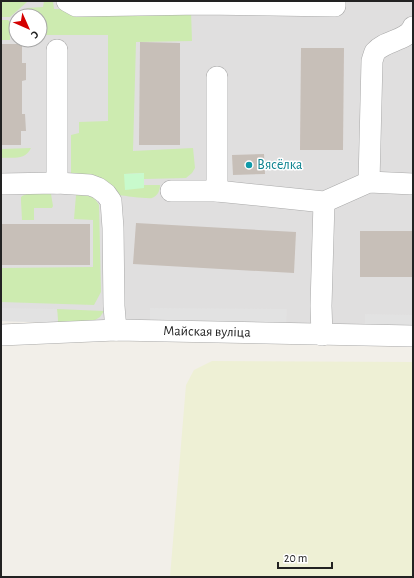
<svg xmlns="http://www.w3.org/2000/svg" width="414" height="578" viewBox="0 0 414 578" font-family="'Alegreya Sans',sans-serif">
	<rect width="100%" height="100%" fill="#f2efe9"/>
	<path fill="#e0dfdf" fill-rule="evenodd" d="M 1,1 L 413,1 L 413,328 L 1,321 ZM 16,16 L 40,16 L 40,40 L 16,40 Z"/>
	<path fill="#eef0d5" d="M 212,361 L 413,362 L 413,577 L 170,577 L 186,385 L 194,370 Z"/>
	<g fill="#cdebb0">
		<path d="M 1,1 L 27,1 L 27,2 L 10,17 L 1,17 Z"/>
		<path d="M 44,1 L 53,1 L 54,9 L 191,11 L 192,41 L 136,42 L 133,151 L 193,148 L 195,168 L 192,173 L 186,178 L 144,179 L 144,173 L 124,174 L 144,188 L 144,185 L 160,185 C 160,190 158,196 152,198 C 148,199 125,196 119,195 C 109,175 91,177 71,175 L 71,135 L 79,133 L 79,122 L 108,121 L 108,35 L 43,35 L 43,40 L 32,41 L 30,40 L 40,40 L 40,16 L 18,16 L 27,8 L 43,7 Z"/>
		<path d="M 1,20 L 8,20 L 10,22 L 10,40 L 1,40 Z"/>
		<path d="M 31,148 C 25,161 13,157 1,158 L 1,149 Z"/>
		<path d="M 48,193 L 51,194 L 53,206 L 52,208 L 34,208 L 34,220 L 22,220 L 21,201 L 21,197 C 28,191 40,193 48,193 Z"/>
		<path d="M 76,195 C 87,196 93,194 99,205 L 101,292 L 94,305 L 1,302 L 1,268 L 93,267 L 93,220 L 74,219 Z"/>
		<path d="M 57,309 L 104,311 L 100,317 L 90,323 L 58,323 Z"/>
	</g>
	<path fill="#c8facc" d="M 144,173 L 144,188 L 125,190 L 124,174 Z"/>
	<g fill="#e2e2e2">
		<path d="M 1,308 L 57,309 L 58,323 L 1,321 Z"/>
		<path d="M 150,308 L 287,309 L 286,324 L 150,323 Z"/>
		<path d="M 365,314 L 413,315 L 413,328 L 365,327 Z"/>
	</g>
	<g fill="#c7bfb8">
		<path d="M 140,42 L 180,43 L 180,145 L 139,145 Z"/>
		<path d="M 1,44 L 22,44 L 22,63 L 26,63 L 26,80 L 22,81 L 22,114 L 25,114 L 26,131 L 21,131 L 21,145 L 1,145 Z"/>
		<path d="M 301,48 L 344,48 L 343,150 L 300,150 Z"/>
		<path d="M 264,154 L 265,174 L 233,175 L 232,155 Z"/>
		<path d="M 136,223 L 296,232 L 294,273 L 133,264 Z"/>
		<rect x="1" y="224" width="89" height="41"/>
		<rect x="360" y="231" width="53" height="46"/>
	</g>
	<g fill="none" stroke-linecap="round" stroke-linejoin="round">
		<defs>
			<g id="minor">
				<path d="M 67,1 L 76,6 L 202,4 L 335,6 L 335,1"/>
				<path d="M 57,50 L 57,183"/>
				<path d="M 369,182 L 372,61 C 373,58 374,54 375,52 C 385,40 408,41 413,27"/>
				<path d="M 1,184 L 57,183 L 90,185 L 98,188 L 106,194 L 111,201 L 113,228 L 114,306 L 116,330"/>
				<path d="M 171,191 L 217,191 L 324,202 L 369,182 L 413,184"/>
				<path d="M 217,191 L 217,77"/>
				<path id="s1" d="M 1,335 L 116,330 L 413,336"/>
				<path d="M 322,335 L 321,306 L 324,202"/>
			</g>
		</defs>
		<use href="#minor" stroke="#a9a9a9" stroke-width="22"/>
		<use href="#minor" stroke="#fff" stroke-width="21"/>
	</g>
	<circle fill="#0f9aa8" stroke="#fff" stroke-width="1.5" cx="249" cy="165" r="4"/>
	<g text-anchor="middle" dominant-baseline="central" stroke-width="3" stroke-linejoin="round" paint-order="stroke">
		<g font-size="14" fill="#0d838f" stroke="#fff" text-anchor="start">
			<text x="257" y="165">Вясёлка</text>
		</g>
		<g font-size="14" fill="#222" stroke="#fff">
			<text stroke="none"><textPath href="#s1" startOffset="206">Майская вуліца</textPath></text>
		</g>
	</g>
	<rect width="414" height="578" fill="none" stroke="#222222" stroke-width="4"/>
	<g transform="translate(28 28) rotate(135)"><circle r="19" fill="#ffffff" stroke="#a7a7a7"/>
	<path d="M0-3L7 15L0 10L-7 15Z" fill="#d40000"/>
	<text y="-6" font-size="11" font-weight="bold" text-anchor="middle" fill="#222222">С</text>
	</g>
	<path d="M278 562v6h54v-6" fill="none" stroke="#222222" stroke-width="2"/>
	<text x="284" y="562" font-size="12" fill="#222222" stroke="#ffffff" stroke-width="3" paint-order="stroke">20 m</text>
</svg>
